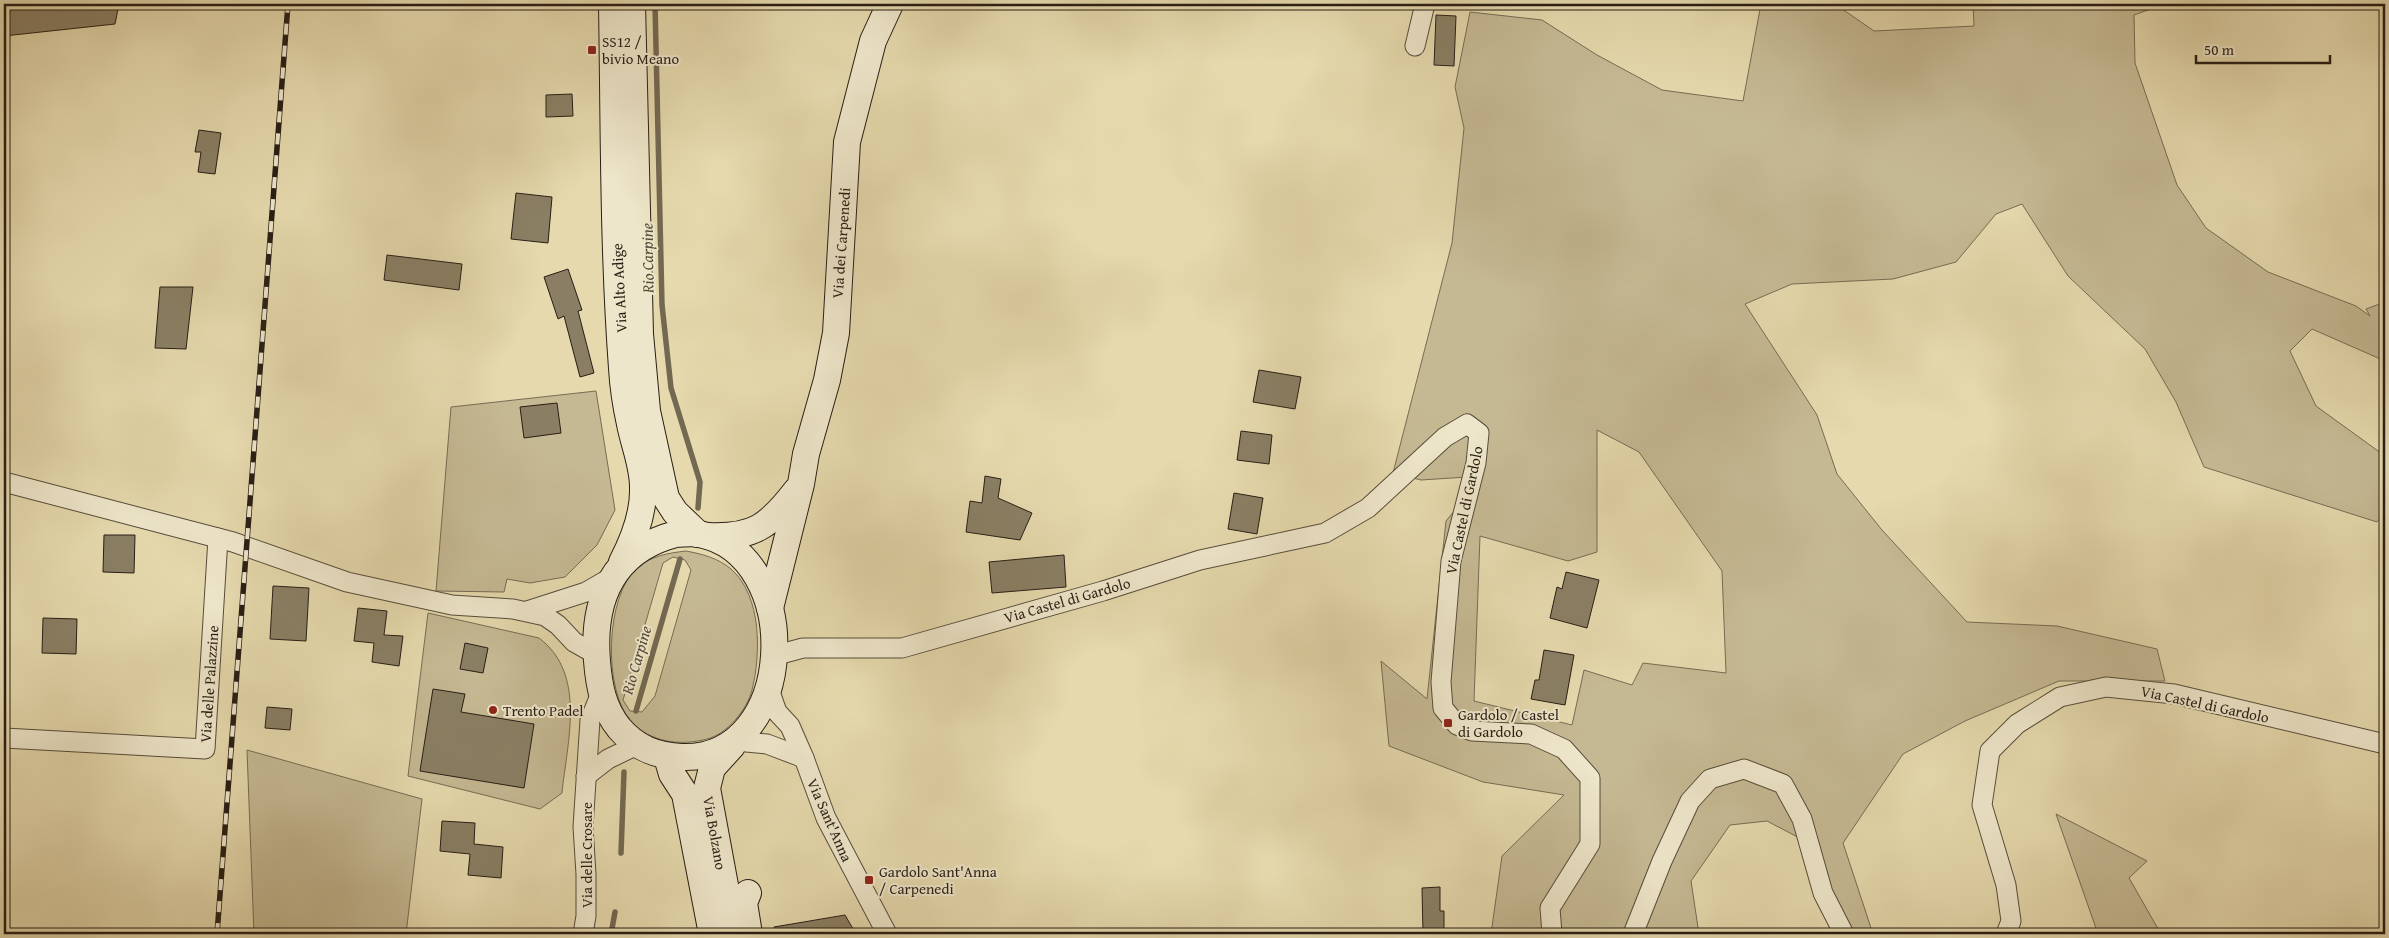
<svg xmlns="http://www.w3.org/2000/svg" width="2389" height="938" viewBox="0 0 2389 938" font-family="'Gentium Book Plus',serif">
	<rect width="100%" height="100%" fill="#e5d9ad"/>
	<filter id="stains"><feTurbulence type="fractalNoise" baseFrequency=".004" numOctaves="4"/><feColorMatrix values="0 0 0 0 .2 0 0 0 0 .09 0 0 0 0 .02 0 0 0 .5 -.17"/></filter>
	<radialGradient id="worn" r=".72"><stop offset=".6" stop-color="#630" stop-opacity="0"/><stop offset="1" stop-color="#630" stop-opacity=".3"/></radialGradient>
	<g fill="#c5b993" stroke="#766c54" fill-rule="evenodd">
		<path d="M 1761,4 L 1835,4 L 1874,31 L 1974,26 L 1973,4 L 2165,4 L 2134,15 L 2135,63 L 2177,185 L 2206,228 L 2268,272 L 2356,306 L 2370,316 L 2366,309 L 2385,302 L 2385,361 L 2312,329 L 2290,351 L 2316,406 L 2385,456 L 2385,512 L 2377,522 L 2204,467 L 2176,402 L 2145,349 L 2068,276 L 2022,204 L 1996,214 L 1956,262 L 1893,279 L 1792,284 L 1745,304 L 1817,415 L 1837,474 L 1882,530 L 1967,622 L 2057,626 L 2157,649 L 2165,681 L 2059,681 L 1965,721 L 1903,754 L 1843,843 L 1873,934 L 1852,934 L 1809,843 L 1767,821 L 1730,825 L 1691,881 L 1699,934 L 1491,934 L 1502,856 L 1564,795 L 1483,782 L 1389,746 L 1381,661 L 1427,699 L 1446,521 L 1483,476 L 1421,480 L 1393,473 L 1452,243 L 1464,128 L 1455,87 L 1470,12 L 1542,20 L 1597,55 L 1662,90 L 1743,101 ZM 1597,430 L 1639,452 L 1722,571 L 1726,673 L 1643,663 L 1632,685 L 1584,670 L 1572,725 L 1474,701 L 1480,536 L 1568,561 L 1597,552 Z"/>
		<path d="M 596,391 L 615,510 L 597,545 L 565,577 L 530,583 L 507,579 L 504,592 L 436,591 L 451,407 Z"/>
		<path d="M 686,551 C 702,554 718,558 731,569 C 762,596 761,654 752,690 C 747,710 727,734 707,739 C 680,746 651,743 631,721 C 603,691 605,596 637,568 C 651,556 668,553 686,551 ZM 673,557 L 685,560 L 691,570 L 655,696 L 642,712 L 630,711 L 623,700 L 663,563 Z"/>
		<path d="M 428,613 L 539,638 C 587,674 567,742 562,793 L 540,809 L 408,776 Z"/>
		<path d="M 247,750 L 422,799 L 406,934 L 254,934 Z"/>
		<path d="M 2056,814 L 2147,861 L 2129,878 L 2161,934 L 2098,934 Z"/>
	</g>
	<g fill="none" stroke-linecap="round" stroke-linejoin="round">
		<g stroke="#736851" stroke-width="5.5">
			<path d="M 655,4 L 662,305 L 671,388 L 700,482 L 698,508"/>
			<path d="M 636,711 L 680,559"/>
			<path d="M 621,853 L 624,772"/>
			<path d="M 611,934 L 615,912"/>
		</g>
	</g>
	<g fill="#8a7f64" stroke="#281e15">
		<path d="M 4,4 L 119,4 L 115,24 L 4,36 Z"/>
		<path d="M 1436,15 L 1456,16 L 1454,66 L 1434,65 Z"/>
		<path d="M 572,94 L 573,116 L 546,117 L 546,95 Z"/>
		<path d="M 199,130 L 221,133 L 215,174 L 198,172 L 201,152 L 195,152 Z"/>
		<path d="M 516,193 L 552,197 L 548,243 L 511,239 Z"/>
		<path d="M 387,255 L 462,264 L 459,290 L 384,280 Z"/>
		<path d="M 568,269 L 582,310 L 578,311 L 594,373 L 580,377 L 564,316 L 558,319 L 544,277 Z"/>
		<path d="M 160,287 L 193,287 L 186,349 L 155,348 Z"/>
		<path d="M 1259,370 L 1301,377 L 1295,409 L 1253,402 Z"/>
		<path d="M 557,403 L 561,433 L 524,438 L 520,407 Z"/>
		<path d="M 1241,431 L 1272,435 L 1269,464 L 1237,460 Z"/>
		<path d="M 985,476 L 1001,479 L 998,498 L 1032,513 L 1020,540 L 966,532 L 970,501 L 982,503 Z"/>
		<path d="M 1234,493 L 1263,498 L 1257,534 L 1228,529 Z"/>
		<path d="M 104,535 L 135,535 L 134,573 L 103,572 Z"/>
		<path d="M 1064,555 L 1066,587 L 992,593 L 989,562 Z"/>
		<path d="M 1566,572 L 1599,580 L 1587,628 L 1550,618 L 1557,587 L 1562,589 Z"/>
		<path d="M 273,586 L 309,588 L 306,641 L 270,639 Z"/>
		<path d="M 358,608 L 387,611 L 384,635 L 403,636 L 399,666 L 372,662 L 374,643 L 354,641 Z"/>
		<path d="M 43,618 L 77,619 L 76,654 L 42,653 Z"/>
		<path d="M 465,643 L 488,648 L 483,673 L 460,669 Z"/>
		<path d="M 1544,650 L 1574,655 L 1565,705 L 1531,699 L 1535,680 L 1539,680 Z"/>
		<path d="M 433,689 L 465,694 L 461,712 L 534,724 L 524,788 L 420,771 Z"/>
		<path d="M 267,707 L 292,709 L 290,730 L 265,728 Z"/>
		<path d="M 442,821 L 475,823 L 474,844 L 503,847 L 501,878 L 468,875 L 470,854 L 440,851 Z"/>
		<path d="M 1440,887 L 1440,911 L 1444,911 L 1444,934 L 1423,934 L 1422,888 Z"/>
		<path d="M 845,915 L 856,934 L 775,934 L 774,927 Z"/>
	</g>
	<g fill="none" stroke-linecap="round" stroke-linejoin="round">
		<defs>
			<g id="street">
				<path d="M 1415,46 L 1425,4"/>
				<path d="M 4,482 L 233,542 L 347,582 L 452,605 L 513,609 L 545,616 L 558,625 L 574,642 L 597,655"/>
				<path d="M 527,611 L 586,592 L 612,577"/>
				<path d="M 773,656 L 803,648 L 902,648 L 1103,591 L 1200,560 L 1325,533 L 1368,508 L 1445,437 L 1467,424 L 1479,433 L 1476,463 L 1451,561 L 1441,682 L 1443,708 L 1457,725 L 1472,731 L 1531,734 L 1564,749 L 1590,778 L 1590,844 L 1550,908 L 1552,934"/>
				<path d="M 769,689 L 777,712 L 790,726 L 804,758 L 826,818 L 887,934"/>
				<path d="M 4,738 L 205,749 L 218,538"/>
				<path d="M 736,741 L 767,744 L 804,758"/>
				<path d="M 586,776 L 608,759 L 637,745"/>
				<path d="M 583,934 L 586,916 L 586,874 L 583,827 L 590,720 L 601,693"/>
				<path d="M 1633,934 L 1662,861 L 1690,801 L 1710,779 L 1744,769 L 1783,784 L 1802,819 L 1823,893 L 1844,934"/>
				<path d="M 2006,934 L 2011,921 L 2006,885 L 1982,805 L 1990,751 L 2017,724 L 2060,697 L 2106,687 L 2174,694 L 2385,744"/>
			</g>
			<g id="secondary">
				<path d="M 612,4 C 614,125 613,247 622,368 C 623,386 626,406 630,424 C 634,445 643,465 643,487 C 644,514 634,539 622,562"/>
				<path d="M 632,4 L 640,334 L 647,411 L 666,498 L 675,512 L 698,534"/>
				<path d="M 676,534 C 683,534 692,532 699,534 C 806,554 798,761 682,757 C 656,756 636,748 619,728 C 603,708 599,686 597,661 C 592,600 613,550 676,534 Z"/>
				<path d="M 708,536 C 754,538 769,526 796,491"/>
				<path d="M 770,608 L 801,484 L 806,454 L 827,380 L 836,333 L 847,142 L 873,41 L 890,4"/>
				<path d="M 732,746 L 712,768 L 707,788 L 734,934"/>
				<path d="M 667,757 L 672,774 L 685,794 L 712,934"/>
				<path d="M 748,893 L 744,903 L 749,934"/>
			</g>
		</defs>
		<use href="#street" stroke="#574d3b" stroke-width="21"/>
		<use href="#secondary" stroke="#281e15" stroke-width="28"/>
		<use href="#street" stroke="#eee6ca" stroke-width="19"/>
		<use href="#secondary" stroke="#eee6ca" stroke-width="26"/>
		<defs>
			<path id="rail" d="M 217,934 L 288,4"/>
		</defs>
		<use href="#rail" stroke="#281e15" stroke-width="5.5"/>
		<use href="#rail" stroke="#eee6ca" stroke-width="4" stroke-dasharray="11" stroke-linecap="butt"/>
	</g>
	<g fill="#8f2418" stroke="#eee6ca" stroke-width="2">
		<rect x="587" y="45" width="10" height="10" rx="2.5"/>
		<circle cx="493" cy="710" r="5"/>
		<rect x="1443" y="718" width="10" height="10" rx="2.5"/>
		<rect x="864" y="875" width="10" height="10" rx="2.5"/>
	</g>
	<g text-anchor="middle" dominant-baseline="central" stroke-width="4" stroke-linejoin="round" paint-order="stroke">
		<g font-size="15" fill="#281e15" stroke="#eee6ca" text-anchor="start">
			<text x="602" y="41">SS12 /<tspan x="602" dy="17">bivio Meano</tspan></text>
			<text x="503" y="710">Trento Padel</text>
			<text x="1458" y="714">Gardolo / Castel<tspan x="1458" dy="17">di Gardolo</tspan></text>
			<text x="879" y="871">Gardolo Sant'Anna<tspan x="879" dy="17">/ Carpenedi</tspan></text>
		</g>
		<g font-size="15" fill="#281e15" stroke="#eee6ca">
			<text transform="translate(841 243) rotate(-86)">Via dei Carpenedi</text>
			<text transform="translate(619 288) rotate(-93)">Via Alto Adige</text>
			<text transform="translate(1464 510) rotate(-78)">Via Castel di Gardolo</text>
			<text transform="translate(1067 600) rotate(-16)">Via Castel di Gardolo</text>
			<text transform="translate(209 684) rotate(-86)">Via delle Palazzine</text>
			<text transform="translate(2205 704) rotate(12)">Via Castel di Gardolo</text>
			<text transform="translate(830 820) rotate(66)">Via Sant'Anna</text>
			<text transform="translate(715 833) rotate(80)">Via Bolzano</text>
			<text transform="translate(586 855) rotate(-90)">Via delle Crosare</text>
		</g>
		<g font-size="16" font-style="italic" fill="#544938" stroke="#eee6ca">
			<text transform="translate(647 258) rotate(-91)">Rio Carpine</text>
			<text transform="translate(636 660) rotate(-74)">Rio Carpine</text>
		</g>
	</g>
	<rect width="2389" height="938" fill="none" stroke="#e5d9ad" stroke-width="20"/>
	<rect x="5" y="5" width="2379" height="928" fill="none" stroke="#281e15" stroke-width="2.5"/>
	<rect x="10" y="10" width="2369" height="918" fill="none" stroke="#281e15"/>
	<path d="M2196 55v8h134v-8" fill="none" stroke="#281e15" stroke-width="2.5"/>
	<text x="2204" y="55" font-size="15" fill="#281e15" stroke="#eee6ca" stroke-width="4" paint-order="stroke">50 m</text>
	<rect width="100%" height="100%" filter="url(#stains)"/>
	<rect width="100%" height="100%" fill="url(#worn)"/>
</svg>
